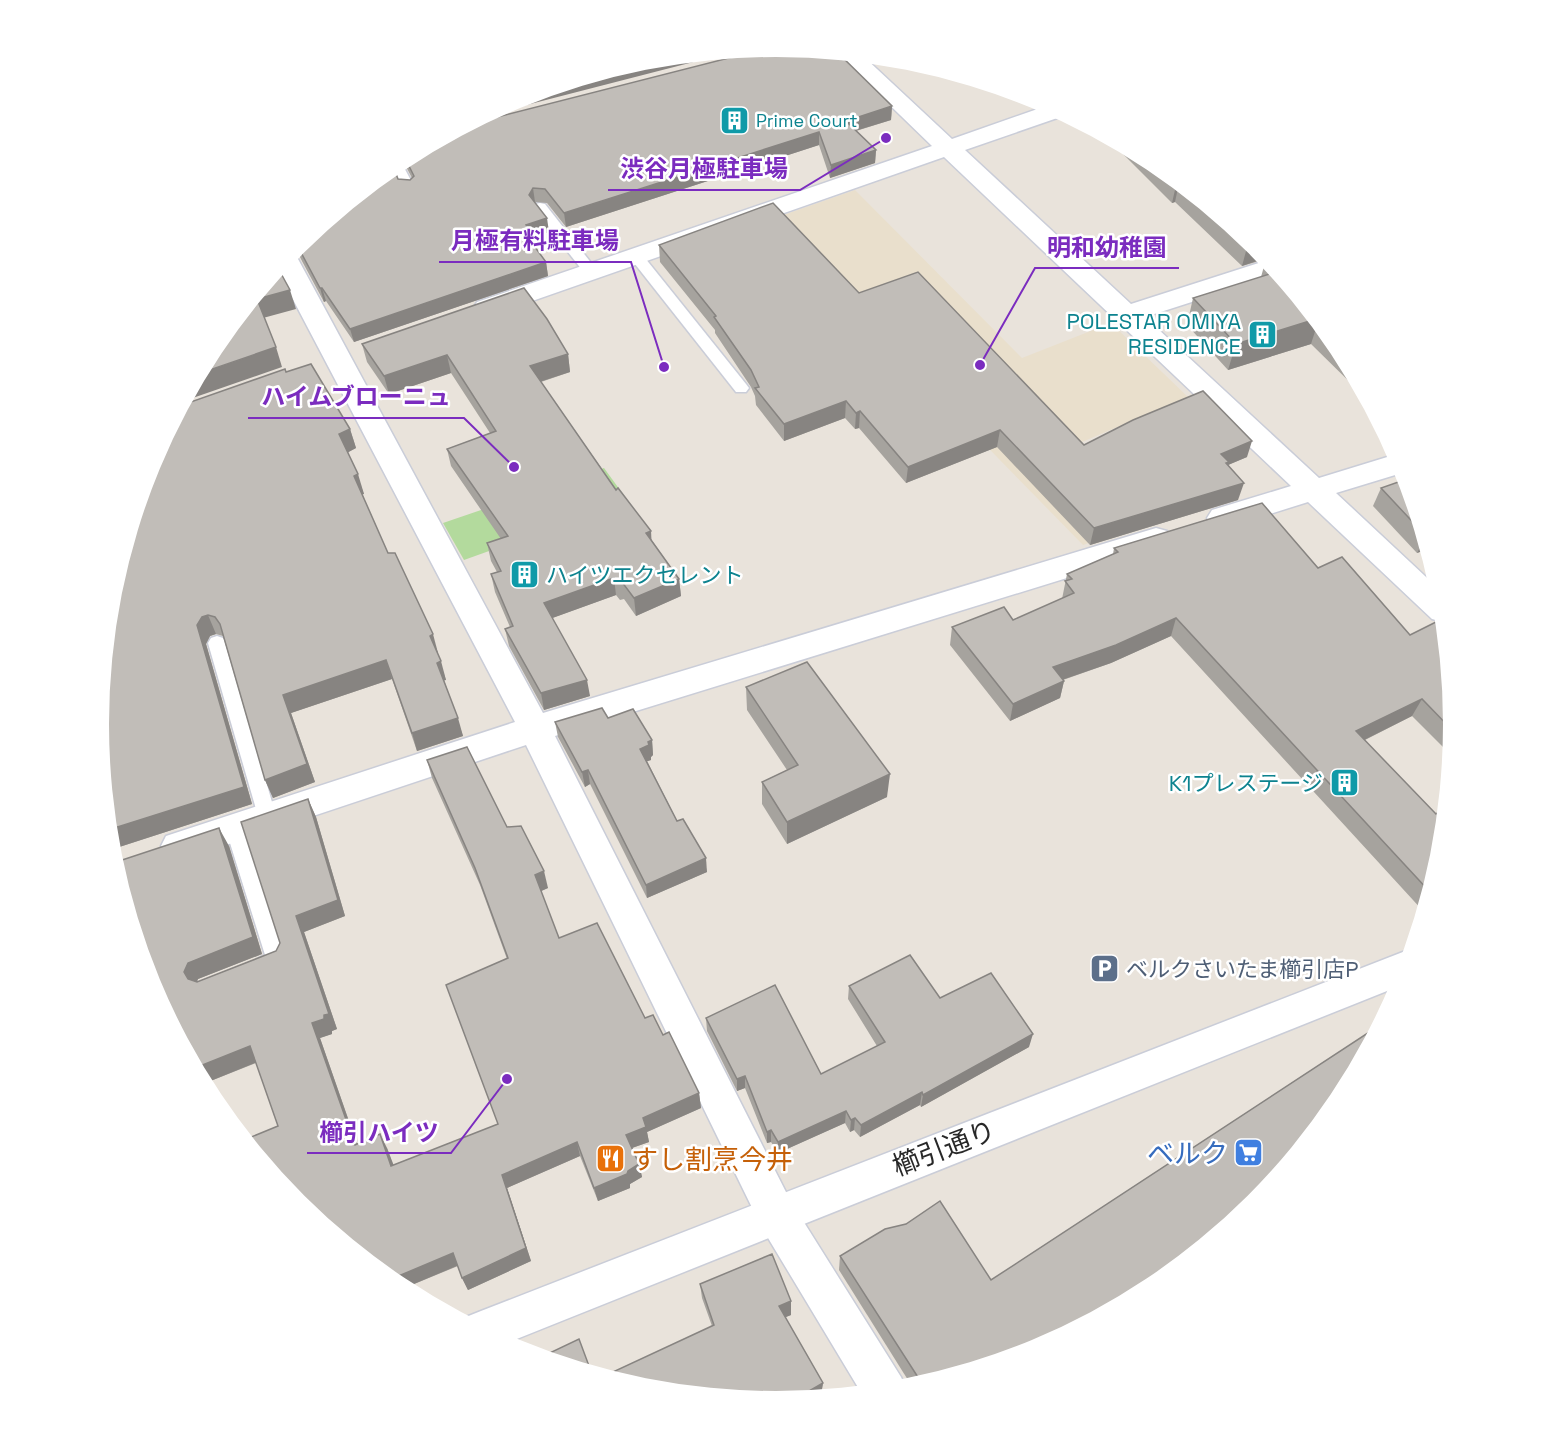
<svg xmlns="http://www.w3.org/2000/svg" width="1552" height="1449" viewBox="0 0 1552 1449" font-family="'Space Grotesk','Noto Sans JP',sans-serif">
	<rect width="100%" height="100%" fill="#e9e3db"/>
	<path fill="#e9dfcc" d="M 855,190 L 1022,358 L 1111,323 L 1188,397 L 1056,453 L 1129,529 L 1083,545 L 915,373 L 700,244 Z"/>
	<path fill="#b3da9d" d="M 604,468 L 628,501 L 464,560 L 443,523 Z"/>
	<g fill="none" stroke-linecap="round" stroke-linejoin="round">
		<defs>
			<g id="lane">
				<path d="M 400,160 L 415,188 L 413,191 L 403,191 L 391,167 Z"/>
				<path d="M 540,203 L 545,204 L 596,269 L 598,272 L 596,275 L 586,275 L 535,210 L 533,207 L 535,204 Z"/>
				<path d="M 636,252 L 641,253 L 746,384 L 749,388 L 746,392 L 736,392 L 631,259 L 629,256 Z"/>
				<path d="M 217,636 L 223,638 L 226,643 L 276,816 L 274,822 L 267,824 L 260,822 L 258,816 L 208,643 L 211,638 Z"/>
				<path d="M 234,819 L 241,821 L 243,827 L 286,960 L 283,966 L 264,974 L 257,971 L 254,965 L 257,959 L 265,955 L 225,827 L 227,821 Z"/>
			</g>
			<g id="street">
				<path d="M 836,53 L 862,55 L 952,139 L 1049,105 L 1066,115 L 965,150 L 1131,304 L 1268,260 L 1279,274 L 1145,317 L 1319,478 L 1397,454 L 1405,472 L 1336,493 L 1440,590 L 1444,622 L 1432,619 L 1308,502 L 1222,529 L 1212,526 L 1207,518 L 1212,510 L 1291,486 L 944,157 L 495,314 L 486,316 L 477,314 L 473,308 L 477,302 L 932,146 Z"/>
				<path d="M 291,253 L 298,259 L 543,713 L 1156,528 L 1167,531 L 1171,539 L 1167,547 L 555,736 L 790,1200 L 901,1377 L 907,1390 L 862,1394 L 762,1228 L 526,745 L 178,861 L 166,856 L 161,846 L 166,836 L 515,722 L 277,269 Z"/>
			</g>
			<path id="secondary" d="M 1408,950 L 1412,951 L 1402,985 L 504,1344 L 464,1323 L 466,1317 L 481,1311 Z"/>
		</defs>
		<use href="#lane" stroke="#cacdd8" stroke-width="3"/>
		<use href="#street" stroke="#cacdd8" stroke-width="3"/>
		<use href="#secondary" stroke="#cacdd8" stroke-width="3"/>
		<use href="#lane" fill="#fff" fill-rule="evenodd"/>
		<use href="#street" fill="#fff" fill-rule="evenodd"/>
		<use href="#secondary" fill="#fff" fill-rule="evenodd"/>
	</g>
	<g fill="#a6a39e">
		<path d="M 892,106 L 891,120 L 856,131 L 876,150 L 875,163 L 830,178 L 819,145 L 566,227 L 547,203 L 535,202 L 549,232 L 534,237 L 535,248 L 546,262 L 548,276 L 354,342 L 326,301 L 324,302 L 303,263 L 295,247 L 398,179 L 410,180 L 412,178 L 402,159 L 466,125 Z"/>
		<path d="M 1104,135 L 1153,161 L 1256,245 L 1340,348 L 1367,399 L 1311,344 L 1228,370 L 1187,325 L 1193,298 L 1261,277 L 1266,259 L 1242,266 L 1175,202 L 1172,203 Z"/>
		<path d="M 659,245 L 859,293 L 1084,445 L 1247,457 L 1228,465 L 1238,500 L 1090,545 L 997,447 L 906,483 L 859,428 L 855,429 L 845,418 L 784,441 L 756,405 L 755,396 L 751,387 L 715,333 L 715,330 L 660,262 Z"/>
		<path d="M 362,344 L 568,354 L 570,372 L 541,382 L 679,579 L 681,596 L 636,616 L 624,599 L 620,600 L 616,595 L 552,618 L 590,696 L 544,710 L 509,646 L 505,629 L 510,627 L 495,592 L 491,574 L 497,572 L 491,561 L 487,543 L 501,539 L 451,466 L 447,449 L 490,433 L 451,373 L 389,394 L 367,362 Z"/>
		<path d="M 286,372 L 350,429 L 356,448 L 348,452 L 364,494 L 362,494 L 388,553 L 438,653 L 437,653 L 446,680 L 444,680 L 463,736 L 417,751 L 392,679 L 291,713 L 315,782 L 273,798 L 265,780 L 223,636 L 216,634 L 210,636 L 206,644 L 252,804 L 110,850 L 98,724 Z"/>
		<path d="M 1407,479 L 1428,549 L 1417,553 L 1373,506 L 1381,488 Z"/>
		<path d="M 1262,503 L 1454,725 L 1451,755 L 1412,716 L 1365,740 L 1441,857 L 1424,912 L 1171,636 L 1111,663 L 1063,680 L 1064,681 L 1060,698 L 1010,721 L 950,645 L 952,627 L 1013,620 L 1062,599 L 1067,574 L 1113,554 L 1114,548 Z"/>
		<path d="M 746,687 L 887,797 L 787,844 L 762,804 L 762,782 L 787,770 L 747,710 Z"/>
		<path d="M 608,718 L 652,740 L 653,755 L 651,757 L 651,760 L 647,761 L 677,821 L 707,872 L 647,898 L 590,784 L 585,787 L 558,737 L 555,722 Z"/>
		<path d="M 427,760 L 507,827 L 548,888 L 541,891 L 559,938 L 663,1035 L 699,1093 L 701,1108 L 647,1132 L 649,1142 L 632,1148 L 639,1164 L 642,1177 L 630,1184 L 630,1188 L 598,1201 L 580,1156 L 507,1188 L 531,1261 L 468,1290 L 462,1278 L 458,1266 L 402,1289 L 278,1126 L 256,1063 L 203,1084 L 149,984 L 229,846 L 262,954 L 198,979 L 197,982 L 276,951 L 280,943 L 308,799 L 316,817 L 345,916 L 304,932 L 337,1029 L 332,1031 L 332,1034 L 320,1038 L 357,1144 L 387,1148 L 393,1165 L 498,1125 L 507,959 L 480,885 L 432,778 Z"/>
		<path d="M 849,986 L 940,998 L 1029,1047 L 921,1107 L 920,1105 L 860,1137 L 854,1130 L 850,1132 L 845,1123 L 778,1153 L 771,1142 L 767,1143 L 745,1088 L 737,1091 L 707,1031 L 706,1018 L 821,1074 L 877,1046 L 848,999 Z"/>
		<path d="M 840,1256 L 991,1280 L 1035,1351 L 913,1388 L 839,1270 Z"/>
		<path d="M 700,1284 L 791,1301 L 791,1315 L 785,1317 L 823,1383 L 821,1395 L 712,1326 L 702,1298 Z"/>
	</g>
	<g fill="#878481">
		<path d="M 740,50 L 484,116 L 517,98 L 610,70 L 655,58 Z"/>
		<path d="M 892,106 L 891,120 L 845,134 L 846,121 Z"/>
		<path d="M 819,132 L 819,145 L 566,227 L 564,213 Z"/>
		<path d="M 876,150 L 875,163 L 830,178 L 831,165 Z"/>
		<path d="M 1177,181 L 1179,183 L 1175,202 L 1172,203 Z"/>
		<path d="M 533,188 L 535,202 L 529,195 Z"/>
		<path d="M 547,218 L 549,232 L 528,239 L 526,225 Z"/>
		<path d="M 534,237 L 536,251 L 529,239 Z"/>
		<path d="M 1249,240 L 1256,245 L 1266,258 L 1242,266 Z"/>
		<path d="M 546,262 L 548,276 L 354,342 L 350,329 Z"/>
		<path d="M 320,288 L 322,288 L 326,301 L 324,302 Z"/>
		<path d="M 290,290 L 296,309 L 263,318 L 257,299 Z"/>
		<path d="M 1316,319 L 1318,322 L 1311,344 L 1228,370 L 1236,344 Z"/>
		<path d="M 276,347 L 282,367 L 184,401 L 198,374 Z"/>
		<path d="M 568,354 L 570,372 L 533,384 L 530,366 Z"/>
		<path d="M 447,355 L 451,373 L 389,394 L 384,376 Z"/>
		<path d="M 846,401 L 845,418 L 784,441 L 784,424 Z"/>
		<path d="M 860,411 L 859,428 L 855,429 L 856,413 Z"/>
		<path d="M 350,429 L 356,448 L 345,454 L 339,434 Z"/>
		<path d="M 1000,430 L 997,447 L 906,483 L 908,467 Z"/>
		<path d="M 1252,441 L 1247,457 L 1228,465 L 1221,454 Z"/>
		<path d="M 358,474 L 364,494 L 360,495 L 354,476 Z"/>
		<path d="M 1244,483 L 1238,500 L 1090,545 L 1094,528 Z"/>
		<path d="M 651,531 L 652,549 L 646,533 Z"/>
		<path d="M 1425,538 L 1428,549 L 1417,553 Z"/>
		<path d="M 614,578 L 616,595 L 547,620 L 544,603 Z"/>
		<path d="M 679,579 L 681,596 L 636,616 L 634,598 Z"/>
		<path d="M 208,615 L 216,634 L 210,636 L 206,644 L 252,804 L 110,850 L 108,830 L 197,625 L 202,617 Z"/>
		<path d="M 1176,618 L 1171,636 L 1111,663 L 1050,684 L 1053,667 Z"/>
		<path d="M 433,634 L 438,653 L 435,655 L 430,636 Z"/>
		<path d="M 386,660 L 392,679 L 291,713 L 315,782 L 273,798 L 265,780 L 283,695 Z"/>
		<path d="M 441,661 L 446,680 L 442,681 L 437,663 Z"/>
		<path d="M 587,680 L 590,696 L 544,710 L 541,693 Z"/>
		<path d="M 1064,681 L 1060,698 L 1010,721 L 1013,704 Z"/>
		<path d="M 1422,699 L 1412,716 L 1348,748 L 1356,731 Z"/>
		<path d="M 458,718 L 463,736 L 417,751 L 412,733 Z"/>
		<path d="M 652,740 L 653,755 L 651,757 L 651,760 L 642,763 L 640,749 Z"/>
		<path d="M 588,770 L 590,784 L 585,787 L 582,772 Z"/>
		<path d="M 890,774 L 887,797 L 787,844 L 787,822 Z"/>
		<path d="M 308,799 L 316,817 L 345,916 L 304,932 L 337,1029 L 332,1031 L 332,1034 L 320,1038 L 362,1159 L 355,1145 L 312,1023 L 324,1015 L 296,916 Z"/>
		<path d="M 219,828 L 229,846 L 262,954 L 198,979 L 194,988 L 184,972 Z"/>
		<path d="M 706,858 L 707,872 L 647,898 L 646,885 Z"/>
		<path d="M 544,871 L 548,888 L 539,892 L 535,875 Z"/>
		<path d="M 1033,1034 L 1029,1047 L 921,1107 L 923,1095 Z"/>
		<path d="M 250,1046 L 260,1061 L 203,1084 L 195,1068 Z"/>
		<path d="M 745,1076 L 745,1088 L 737,1091 L 737,1079 Z"/>
		<path d="M 922,1092 L 920,1105 L 860,1137 L 861,1125 Z"/>
		<path d="M 699,1093 L 701,1108 L 647,1132 L 649,1142 L 629,1149 L 626,1135 L 643,1118 Z"/>
		<path d="M 846,1111 L 845,1123 L 778,1153 L 778,1142 Z"/>
		<path d="M 855,1118 L 854,1130 L 850,1132 L 851,1120 Z"/>
		<path d="M 771,1130 L 771,1142 L 767,1143 L 767,1132 Z"/>
		<path d="M 380,1134 L 387,1148 L 399,1179 L 391,1166 Z"/>
		<path d="M 577,1142 L 580,1156 L 507,1188 L 531,1261 L 468,1290 L 462,1278 L 502,1175 Z"/>
		<path d="M 639,1164 L 642,1177 L 630,1184 L 630,1188 L 598,1201 L 594,1188 Z"/>
		<path d="M 453,1253 L 459,1265 L 402,1289 L 389,1280 Z"/>
		<path d="M 791,1301 L 791,1315 L 779,1320 L 779,1306 Z"/>
		<path d="M 823,1383 L 821,1395 L 816,1399 L 792,1401 Z"/>
	</g>
	<g fill="#c1bdb8" stroke="#878481" stroke-width="1.5">
		<path d="M 776,46 L 838,53 L 892,106 L 846,121 L 876,150 L 831,165 L 819,132 L 564,213 L 545,189 L 533,188 L 529,195 L 547,218 L 526,225 L 534,237 L 529,239 L 546,262 L 350,329 L 322,288 L 320,288 L 297,245 L 393,166 L 398,179 L 410,180 L 414,176 L 405,158 L 466,125 Z"/>
		<path d="M 655,58 L 610,70 L 644,59 Z"/>
		<path d="M 773,203 L 859,293 L 918,272 L 1084,445 L 1133,420 L 1203,391 L 1252,441 L 1221,454 L 1229,462 L 1226,463 L 1244,483 L 1094,528 L 1000,430 L 908,467 L 860,411 L 856,413 L 846,401 L 784,424 L 755,388 L 759,387 L 751,370 L 714,317 L 716,316 L 659,245 Z"/>
		<path d="M 278,268 L 290,290 L 257,299 L 276,347 L 198,374 L 212,348 Z"/>
		<path d="M 1274,268 L 1316,319 L 1236,344 L 1193,298 L 1273,273 L 1269,270 Z"/>
		<path d="M 524,288 L 547,319 L 568,354 L 530,366 L 616,490 L 618,488 L 651,531 L 646,533 L 679,579 L 634,598 L 622,582 L 618,583 L 614,578 L 544,603 L 587,680 L 541,693 L 505,629 L 513,626 L 491,574 L 501,571 L 487,543 L 508,536 L 447,449 L 496,431 L 447,355 L 384,376 L 362,344 Z"/>
		<path d="M 311,364 L 350,429 L 339,434 L 358,474 L 354,476 L 388,553 L 395,553 L 433,634 L 430,636 L 441,661 L 437,663 L 458,718 L 412,733 L 386,660 L 283,695 L 307,764 L 265,780 L 220,624 L 215,617 L 208,615 L 202,617 L 197,625 L 244,787 L 108,830 L 98,724 L 111,592 L 150,465 L 182,405 L 285,369 L 286,372 Z"/>
		<path d="M 1407,479 L 1423,533 L 1381,488 Z"/>
		<path d="M 1262,503 L 1318,568 L 1342,557 L 1410,635 L 1444,618 L 1454,725 L 1453,731 L 1422,699 L 1356,731 L 1436,814 L 1446,806 L 1441,857 L 1430,892 L 1176,618 L 1116,645 L 1053,667 L 1064,681 L 1013,704 L 952,627 L 1004,607 L 1013,620 L 1074,593 L 1065,581 L 1072,579 L 1067,574 L 1118,552 L 1114,548 Z"/>
		<path d="M 807,662 L 890,774 L 787,822 L 762,782 L 798,765 L 746,687 Z"/>
		<path d="M 602,708 L 608,718 L 633,709 L 652,740 L 648,742 L 649,745 L 640,749 L 677,821 L 683,819 L 706,858 L 646,885 L 588,770 L 582,772 L 555,722 Z"/>
		<path d="M 467,747 L 507,827 L 521,826 L 544,871 L 535,875 L 559,938 L 597,923 L 645,1018 L 653,1015 L 663,1035 L 669,1032 L 699,1093 L 643,1118 L 646,1127 L 626,1135 L 639,1164 L 628,1171 L 627,1174 L 594,1188 L 577,1142 L 502,1175 L 526,1248 L 462,1278 L 453,1253 L 389,1280 L 296,1204 L 244,1140 L 278,1126 L 250,1046 L 195,1068 L 149,984 L 113,863 L 219,828 L 253,937 L 188,963 L 184,972 L 188,979 L 197,982 L 276,951 L 280,943 L 241,822 L 308,799 L 338,900 L 296,916 L 329,1014 L 324,1015 L 324,1019 L 312,1023 L 355,1145 L 380,1134 L 391,1166 L 498,1124 L 446,985 L 508,958 L 475,868 L 427,760 Z"/>
		<path d="M 910,955 L 940,998 L 991,973 L 1033,1034 L 923,1095 L 922,1092 L 861,1125 L 855,1118 L 851,1120 L 846,1111 L 778,1142 L 771,1130 L 767,1132 L 745,1076 L 737,1079 L 706,1018 L 775,985 L 821,1074 L 885,1042 L 849,986 Z"/>
		<path d="M 1380,1025 L 1340,1101 L 1255,1204 L 1152,1288 L 1035,1351 L 923,1385 L 840,1256 L 885,1229 L 906,1224 L 940,1201 L 991,1280 Z"/>
		<path d="M 772,1254 L 791,1301 L 779,1306 L 823,1383 L 792,1401 L 776,1402 L 643,1389 L 602,1377 L 714,1325 L 700,1284 Z"/>
		<path d="M 579,1339 L 592,1374 L 539,1358 Z"/>
	</g>
	<defs>
		<symbol id="building-square" viewBox="-11 -11 22 22"><rect x="-9" y="-9" width="18" height="18" rx="4" fill="#0f9aa8" stroke="#fff"/><path d="M-4-6H4V6H1V3H-1V6H-4ZM-2.5-4.3h1.7v1.8h-1.7ZM.8-4.3h1.7v1.8H.8ZM-2.5-1h1.7V.8h-1.7ZM.8-1h1.7V.8H.8Z" fill="#fff"/></symbol>
		<symbol id="parking-square" viewBox="-11 -11 22 22"><rect x="-9" y="-9" width="18" height="18" rx="4" fill="#5c6f8a" stroke="#fff"/><path d="M-3.5-5.5H1a3.5 3.5 0 0 1 0 7H-1V5.5H-3.5ZM-1-3.4V-.6H.8a1.4 1.4 0 0 0 0-2.8Z" fill="#fff"/></symbol>
		<symbol id="supermarket-square" viewBox="-11 -11 22 22"><rect x="-9" y="-9" width="18" height="18" rx="4" fill="#3f7fe0" stroke="#fff"/><path d="M-6-5.5h2.5l.6 2H6L4.5 2H-2.5L-4.4-4H-6ZM-1.5 3.2a1.3 1.3 0 1 0 .1 0ZM3 3.2a1.3 1.3 0 1 0 .1 0Z" fill="#fff"/></symbol>
		<symbol id="restaurant-square" viewBox="-11 -11 22 22"><rect x="-9" y="-9" width="18" height="18" rx="4" fill="#e8710a" stroke="#fff"/><path d="M-5-6h1v4h1v-4h1v4h1v-4h1v5L-1.5 .5V6h-2V.5L-5-1ZM5-6V6H3V1.5H1.5Q1.5-4 5-6Z" fill="#fff"/></symbol>
	</defs>
	<g fill-rule="evenodd">
		<use href="#building-square" x="718" y="104" width="33" height="33"/>
		<use href="#building-square" x="1246" y="318" width="33" height="33"/>
		<use href="#building-square" x="508" y="558" width="33" height="33"/>
		<use href="#building-square" x="1328" y="766" width="33" height="33"/>
		<use href="#parking-square" x="1088" y="952" width="33" height="33"/>
		<use href="#supermarket-square" x="1232" y="1136" width="33" height="33"/>
		<use href="#restaurant-square" x="594" y="1142" width="33" height="33"/>
	</g>
	<g text-anchor="middle" dominant-baseline="central" stroke-width="5" stroke-linejoin="round" paint-order="stroke">
		<g font-size="18" fill="#0d838f" stroke="#fff" text-anchor="start">
			<text x="756" y="120">Prime Court</text>
		</g>
		<g font-size="22" fill="#0d838f" stroke="#fff" text-anchor="end">
			<text x="1241" y="321">POLESTAR OMIYA<tspan x="1241" dy="25">RESIDENCE</tspan></text>
			<text x="546" y="575" text-anchor="start">ハイツエクセレント</text>
			<text x="1323" y="783">K1プレステージ</text>
		</g>
		<g font-size="22" fill="#4e5e75" stroke="#fff" text-anchor="start">
			<text x="1126" y="969">ベルクさいたま櫛引店P</text>
		</g>
		<g font-size="27" fill="#282828" stroke="#fff">
			<text transform="translate(944 1148) rotate(-21)">櫛引通り</text>
		</g>
		<g font-size="27" fill="#366cbe" stroke="#fff" text-anchor="end">
			<text x="1228" y="1153">ベルク</text>
		</g>
		<g font-size="27" fill="#c56008" stroke="#fff" text-anchor="start">
			<text x="631" y="1159">すし割烹今井</text>
		</g>
	</g>
	<path d="M0 0H1552V1449H0ZM109 724a667 667 0 1 1 1334 0a667 667 0 1 1-1334 0Z" fill="#fff" fill-rule="evenodd"/>
	<path fill="none" stroke="#7b2cbf" stroke-width="2" d="M886 138L800 190H608M664 367L631 262H439M980 365L1035 268H1179M514 467L464 418H248M507 1079L451 1153H307"/>
	<g fill="#7b2cbf" stroke="#fff" stroke-width="2">
		<circle cx="886" cy="138" r="6"/>
		<circle cx="664" cy="367" r="6"/>
		<circle cx="980" cy="365" r="6"/>
		<circle cx="514" cy="467" r="6"/>
		<circle cx="507" cy="1079" r="6"/>
	</g>
	<g font-size="24" text-anchor="middle" font-weight="bold" fill="#7b2cbf" stroke="#fff" stroke-width="5" stroke-linejoin="round" paint-order="stroke">
		<text x="704" y="177">渋谷月極駐車場</text>
		<text x="535" y="249">月極有料駐車場</text>
		<text x="1107" y="256">明和幼稚園</text>
		<text x="356" y="405">ハイムブローニュ</text>
		<text x="379" y="1141">櫛引ハイツ</text>
	</g>
</svg>
